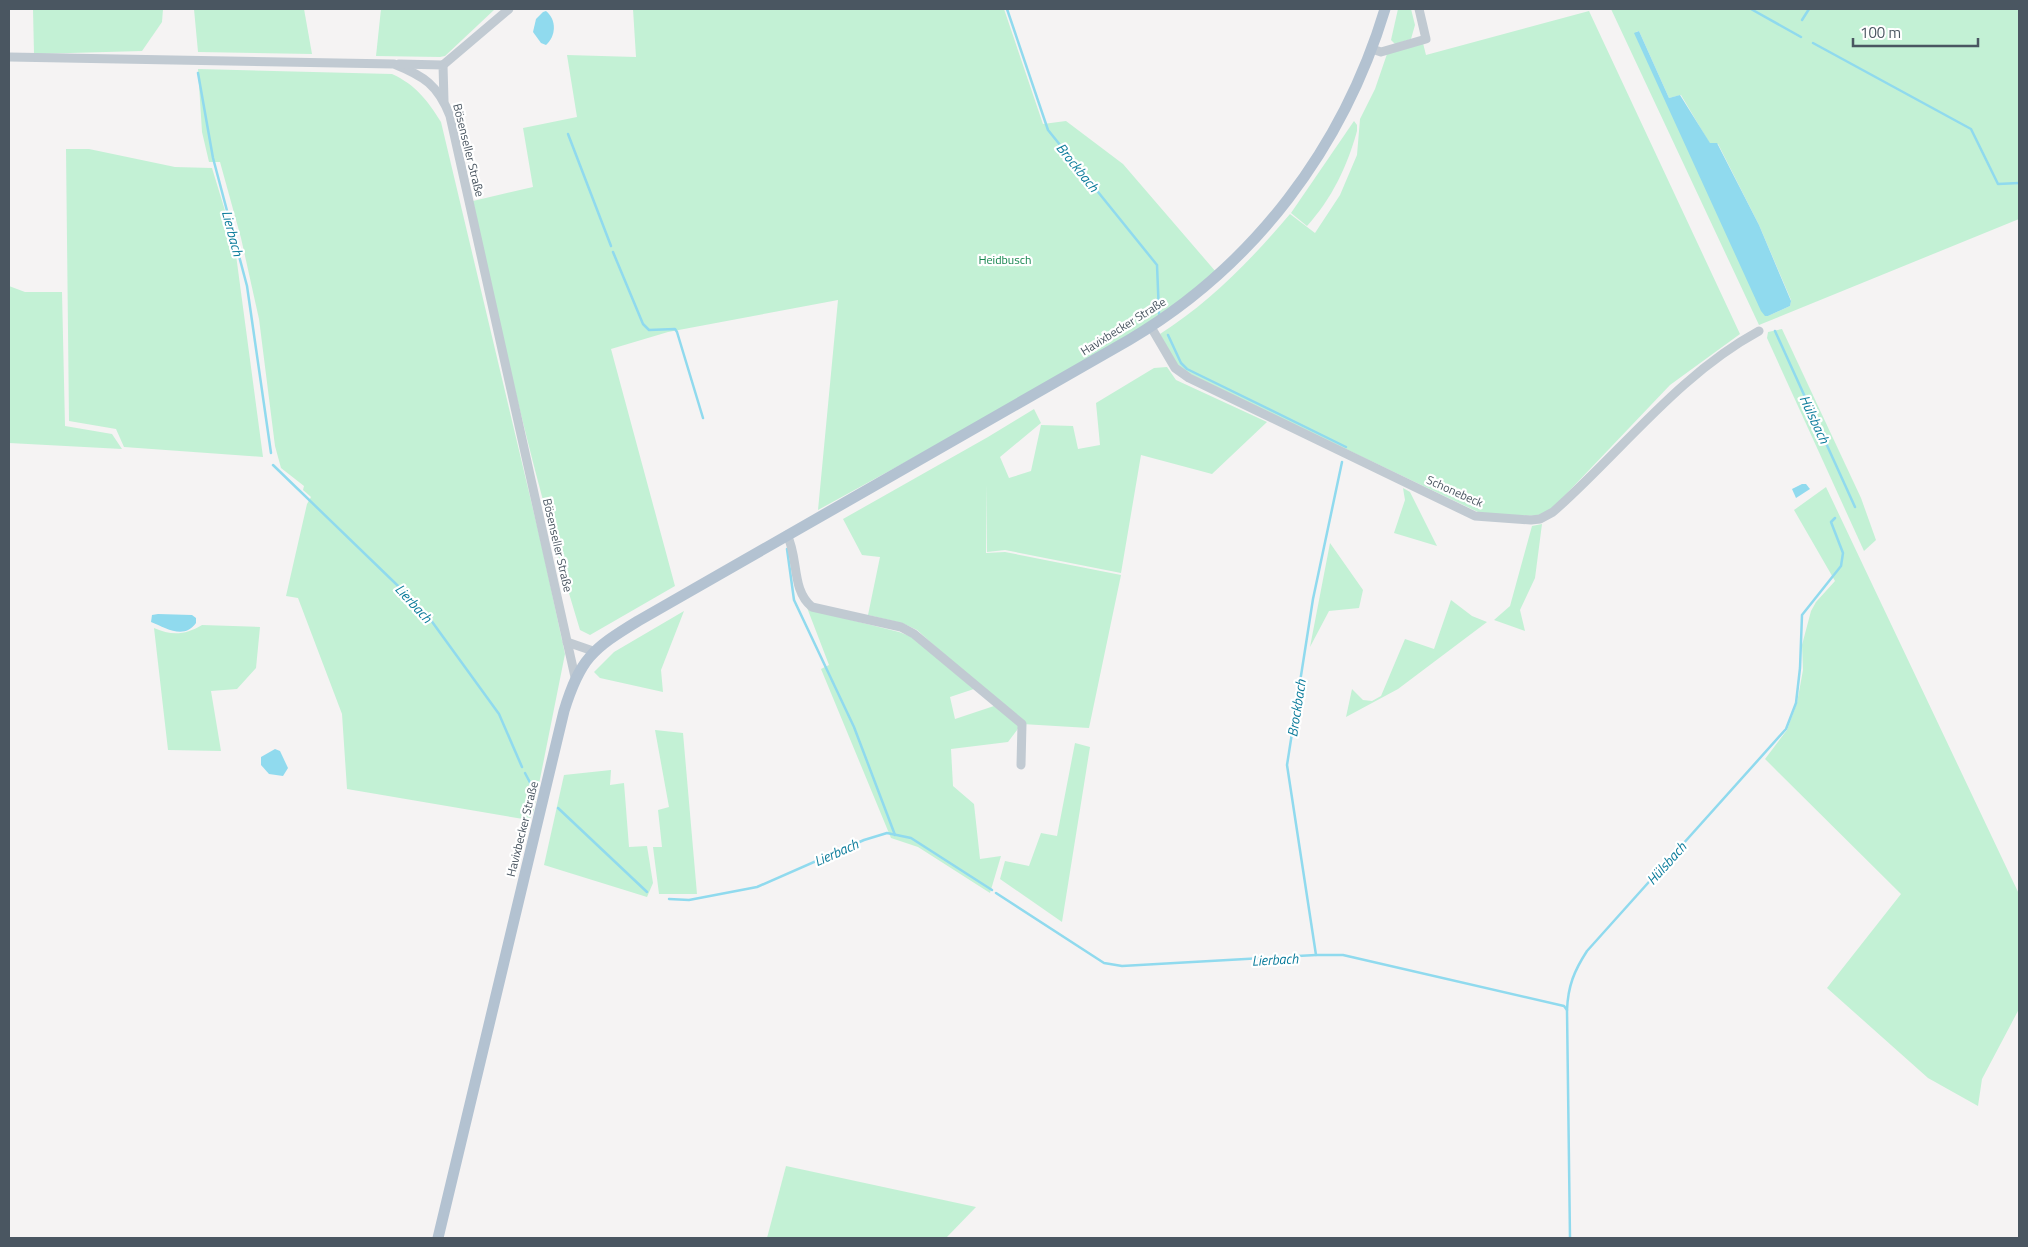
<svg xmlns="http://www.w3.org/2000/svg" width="2028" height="1247" viewBox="0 0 2028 1247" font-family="'Titillium Web',sans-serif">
	<rect width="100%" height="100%" fill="#f5f3f3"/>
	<g fill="#c3f1d5" fill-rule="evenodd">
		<path d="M 33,9 L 163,9 L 162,22 L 142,51 L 34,54 Z"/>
		<path d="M 194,9 L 304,9 L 312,54 L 198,52 Z"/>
		<path d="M 381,9 L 495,9 L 445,56 L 440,57 L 376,56 Z"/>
		<path d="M 633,9 L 1004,9 L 1043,124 L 1066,121 L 1123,164 L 1216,272 L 1149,324 L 984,419 L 818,510 L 838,300 L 668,332 L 611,349 L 675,586 L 590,635 L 580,630 C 537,489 503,346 473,201 L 533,187 L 523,128 L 577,117 L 567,55 L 636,57 Z"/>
		<path d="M 1398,9 L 1411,9 L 1415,25 L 1411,39 L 1395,44 L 1391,40 Z"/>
		<path d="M 1611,9 L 2019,9 L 2019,219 L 1759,325 ZM 1639,31 L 1669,98 L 1681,95 L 1710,144 L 1718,144 L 1759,225 L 1791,300 L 1790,306 L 1768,316 L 1636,32 Z"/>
		<path d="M 1589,11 L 1740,334 L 1670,385 L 1552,509 L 1539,516 L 1482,514 L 1185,372 L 1177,366 L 1160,334 C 1209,303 1252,259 1290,214 L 1315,233 L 1340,195 L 1357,155 L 1360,119 L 1375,89 L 1387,54 L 1423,43 L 1426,55 Z"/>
		<path d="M 198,69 L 392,74 C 416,85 427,100 441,122 L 542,547 L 565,654 L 533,814 L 529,820 L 347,789 L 342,714 L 298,598 L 286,596 L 307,504 L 311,497 L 303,490 L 304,486 L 281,468 L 275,446 L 259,319 L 241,238 L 220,162 L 209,162 L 202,132 Z"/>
		<path d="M 1354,121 L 1357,125 L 1357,131 C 1347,167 1332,198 1307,226 L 1291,213 Z"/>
		<path d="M 66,149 L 89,149 L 175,167 L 212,168 L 234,240 L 263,457 L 124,447 L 116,429 L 69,421 Z"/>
		<path d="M 9,286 L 25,292 L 62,292 L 65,426 L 112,434 L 122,449 L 9,443 Z"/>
		<path d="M 1782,329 L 1861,498 L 1876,540 L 1864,551 L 1767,338 L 1768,332 Z"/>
		<path d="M 1167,367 L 1176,380 L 1267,422 L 1212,474 L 1141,455 L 1121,573 L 1005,550 L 987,552 L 987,484 L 986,553 L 1005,552 L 1121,575 L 1089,728 L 1022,724 L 917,630 L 902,623 L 868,615 L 880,557 L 862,555 L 843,519 L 988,437 L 1034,409 L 1041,423 L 1000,457 L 1009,478 L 1031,471 L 1041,425 L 1073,426 L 1078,449 L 1100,445 L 1096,403 L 1154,368 Z"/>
		<path d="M 1826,487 L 2019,894 L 2019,1009 L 1982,1079 L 1978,1106 L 1928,1078 L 1827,988 L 1901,894 L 1765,759 L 1787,730 L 1797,703 L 1803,670 L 1802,645 L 1811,611 L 1816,602 L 1835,581 L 1794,510 Z"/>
		<path d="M 1403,488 L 1410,492 L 1437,546 L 1394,533 L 1405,500 Z"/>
		<path d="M 1542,524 L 1535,578 L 1520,610 L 1525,631 L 1494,620 L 1510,606 L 1532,526 Z"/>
		<path d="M 1330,543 L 1363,590 L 1359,608 L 1329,611 L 1310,647 Z"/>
		<path d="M 1451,600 L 1472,616 L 1487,622 L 1398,689 L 1346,717 L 1352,689 L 1363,700 L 1372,701 L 1381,696 L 1405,639 L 1434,649 Z"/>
		<path d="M 806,605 L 811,610 L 899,632 L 912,637 L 974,689 L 950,697 L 955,719 L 994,706 L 1020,726 L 1008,742 L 951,749 L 953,786 L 974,804 L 980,859 L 1001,856 L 990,893 L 918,847 L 891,838 L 821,669 L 829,665 Z"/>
		<path d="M 684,611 L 661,670 L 663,692 L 600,678 L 594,672 L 614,652 Z"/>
		<path d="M 202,625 L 260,627 L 256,668 L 237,689 L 211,691 L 221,751 L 168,750 L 154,628 C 172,636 185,635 202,625 Z"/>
		<path d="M 655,730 L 683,733 L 697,894 L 659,894 L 653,847 L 662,847 L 658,810 L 669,807 Z"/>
		<path d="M 1075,743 L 1090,747 L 1062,922 L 1000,879 L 1005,861 L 1029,866 L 1041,833 L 1057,836 Z"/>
		<path d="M 611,770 L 610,785 L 624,783 L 629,847 L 647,846 L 653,883 L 647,897 L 544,865 L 564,775 Z"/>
		<path d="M 786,1166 L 976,1207 L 946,1238 L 767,1238 Z"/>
	</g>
	<g fill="#90daee">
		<path d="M 546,11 C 557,20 556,36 546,45 L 541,43 L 533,32 L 536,19 L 543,12 Z"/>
		<path d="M 1639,31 L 1669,98 L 1680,95 L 1710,143 L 1717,143 L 1759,225 L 1791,301 L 1790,306 L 1768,316 L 1765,316 L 1761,311 L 1634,33 Z"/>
		<path d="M 1802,484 L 1806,484 L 1810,489 L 1796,498 L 1792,489 Z"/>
		<path d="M 158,614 L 192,615 L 196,618 L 196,623 C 184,640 166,628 151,622 L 152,615 Z"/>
		<path d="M 275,749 L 280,751 L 288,768 L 283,776 L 269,774 L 261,765 L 261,757 Z"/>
	</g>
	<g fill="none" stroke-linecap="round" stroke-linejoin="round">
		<g stroke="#90daee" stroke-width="2.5">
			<path d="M 1007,9 L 1048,130 L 1157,265 L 1159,314"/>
			<path d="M 1751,9 L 1801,37"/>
			<path d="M 1802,20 L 1809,9"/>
			<path d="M 1813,43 L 1971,129 L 1998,184 L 2019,183"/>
			<path d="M 198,73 L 213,158 L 247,286 L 271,453"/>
			<path d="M 568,134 L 611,246"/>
			<path d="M 613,252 L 643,324 L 649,330 L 675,329 L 677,332 L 703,418"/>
			<path d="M 1775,331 L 1855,507"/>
			<path d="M 1168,335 L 1181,363 L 1187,369 L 1346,447"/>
			<path d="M 273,465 L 425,612 L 499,714 L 522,767"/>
			<path d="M 787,549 L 794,600 L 854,727 L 895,835"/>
			<path d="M 525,773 L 535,792"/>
			<path d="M 558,808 L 647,892"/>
			<path d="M 996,893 L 1104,963 L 1122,966 L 1316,955 L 1343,955 L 1564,1006 L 1567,1010"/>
			<path d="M 669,899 L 689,900 L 757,887 L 864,840 L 887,833 L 911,838 L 992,890"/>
			<path d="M 1316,955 L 1287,765 L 1313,599 L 1342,462"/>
			<path d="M 1570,1238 L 1567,1010 C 1568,986 1574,971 1587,951 L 1786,729 L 1796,703 L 1800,668 L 1802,615 L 1841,566 L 1843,553 L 1831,522 L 1835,518"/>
		</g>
		<g stroke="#c1cad2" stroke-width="9">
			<path d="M 1372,49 L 1381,52 L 1426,39 L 1419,9"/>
			<path d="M 9,57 L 394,64 C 424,76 438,85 450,116 L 575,677"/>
			<path d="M 399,64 L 443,65 L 444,101"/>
			<path d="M 443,65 L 509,9"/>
			<path d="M 1151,327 L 1175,368 L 1189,378 L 1475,516 L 1531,520 L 1540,519 L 1553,512 C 1621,452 1678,375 1759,331"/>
			<path d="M 787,535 C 799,558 791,590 812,607 L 901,627 L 914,634 L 1022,724 L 1021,765"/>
			<path d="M 567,642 L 593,651"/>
		</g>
		<path stroke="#b3c2d1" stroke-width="11" d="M 438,1238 L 564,711 C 580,659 592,649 638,621 L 1129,340 C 1254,266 1343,148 1385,9"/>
	</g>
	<g text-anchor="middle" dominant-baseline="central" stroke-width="4.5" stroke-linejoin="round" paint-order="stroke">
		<g font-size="12" fill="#4a5661" stroke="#fff">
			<text transform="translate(469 150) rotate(76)">Bösenseller Straße</text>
			<text transform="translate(1123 326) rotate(-32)">Havixbecker Straße</text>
			<text transform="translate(1455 491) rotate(24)">Schonebeck</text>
			<text transform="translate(558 545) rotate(77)">Bösenseller Straße</text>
			<text transform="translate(522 829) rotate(-76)">Havixbecker Straße</text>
		</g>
		<g font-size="12" fill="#17864f" stroke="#fff">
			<text x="1005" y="259">Heidbusch</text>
		</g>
		<g font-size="14" font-style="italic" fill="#0c7c9b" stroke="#fff">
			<text transform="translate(1078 167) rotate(51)">Brockbach</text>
			<text transform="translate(233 233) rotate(75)">Lierbach</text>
			<text transform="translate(1815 419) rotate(65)">Hülsbach</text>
			<text transform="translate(414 603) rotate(47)">Lierbach</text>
			<text transform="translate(1296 708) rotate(-81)">Brockbach</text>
			<text transform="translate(836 852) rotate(-24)">Lierbach</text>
			<text transform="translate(1666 863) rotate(-48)">Hülsbach</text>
			<text transform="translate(1275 959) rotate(-3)">Lierbach</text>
		</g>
	</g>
	<rect width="2028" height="1247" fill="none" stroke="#4a5661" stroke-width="20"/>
	<path d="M1853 38v8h125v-8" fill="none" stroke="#4a5661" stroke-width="2.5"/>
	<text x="1860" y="38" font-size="15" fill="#4a5661" stroke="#ffffff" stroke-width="4" paint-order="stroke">100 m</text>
</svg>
